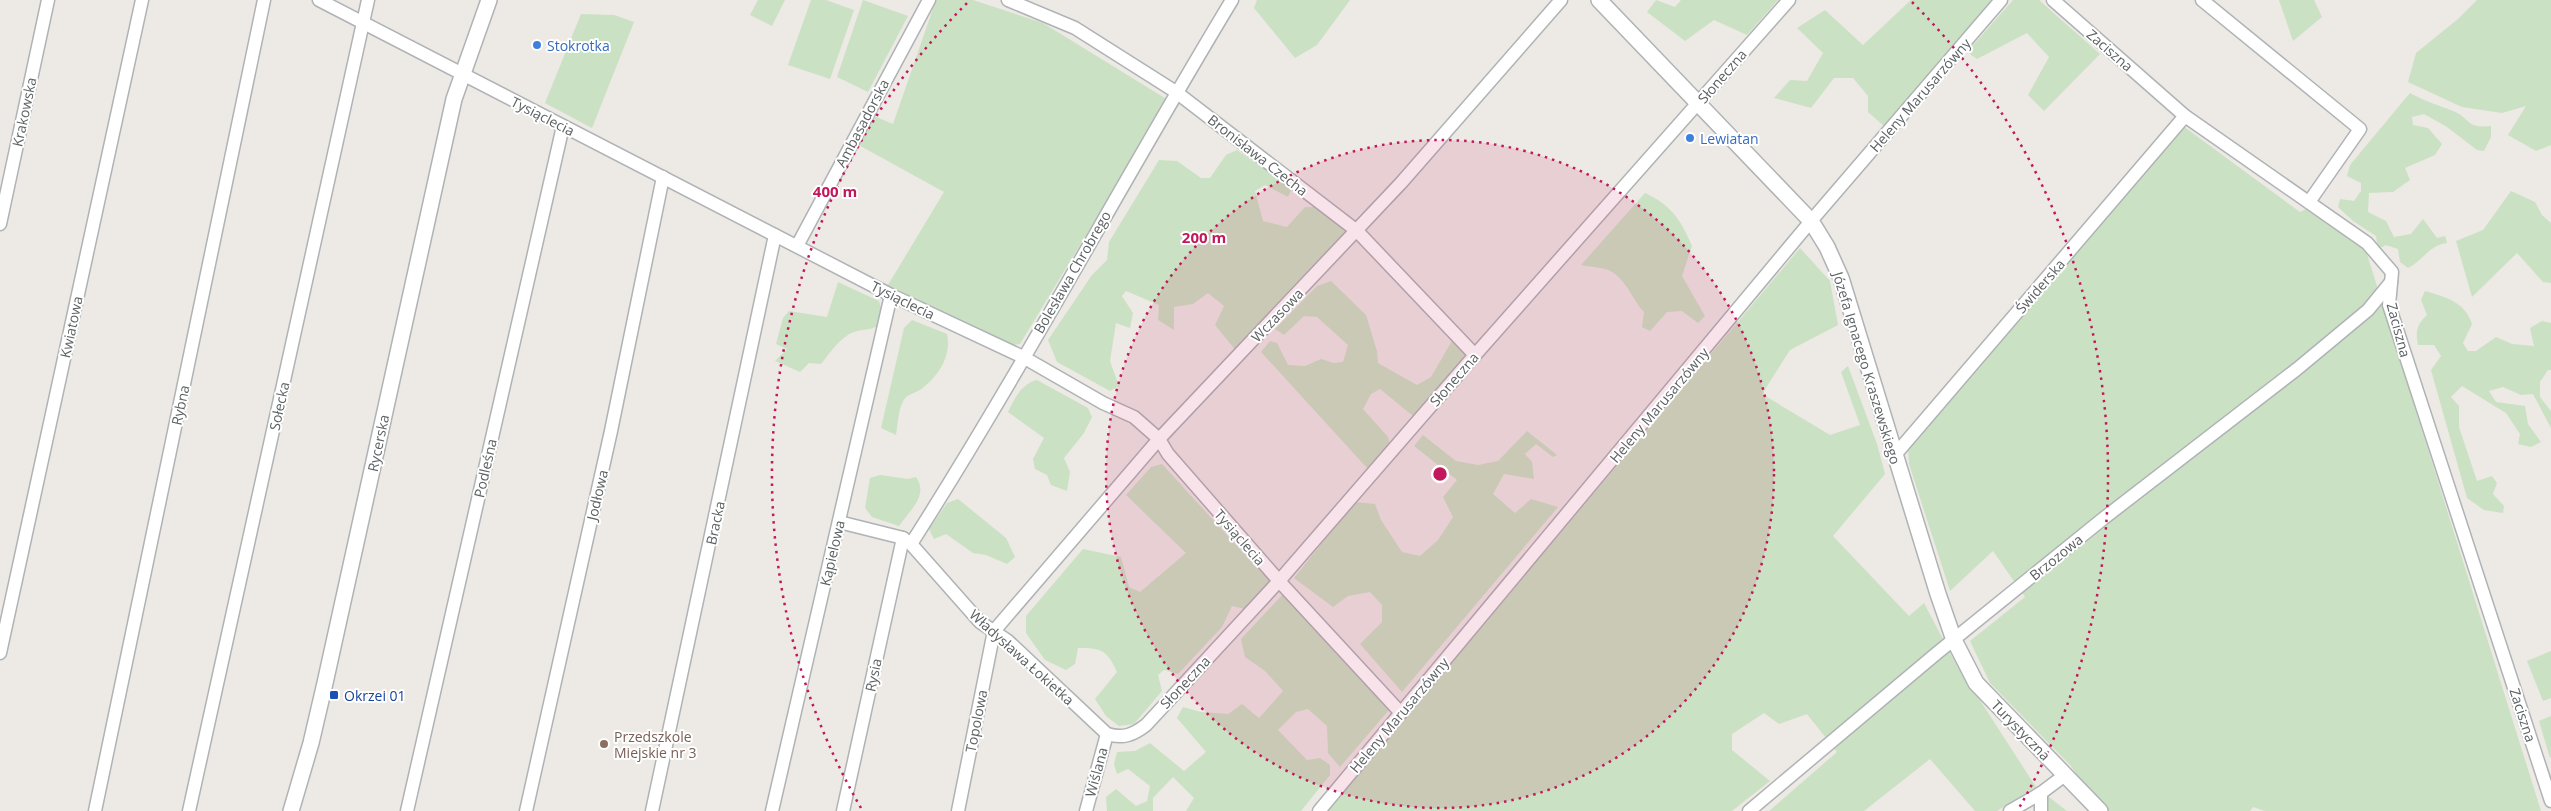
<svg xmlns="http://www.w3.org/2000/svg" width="2551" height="811" viewBox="0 0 2551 811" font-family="'Open Sans',sans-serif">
	<rect width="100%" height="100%" fill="#ede9e4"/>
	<g fill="#cae2c3">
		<path d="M 758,0 L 785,0 L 772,26 L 750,15 Z"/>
		<path d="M 811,0 L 826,0 L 854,10 L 830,79 L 788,65 Z"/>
		<path d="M 863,0 L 908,16 L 868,92 L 837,77 Z"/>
		<path d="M 936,0 L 973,0 L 1043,23 L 1168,100 L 1020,344 L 1011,345 L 888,285 L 944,192 L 855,143 L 869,114 L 893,124 Z"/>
		<path d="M 1257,0 L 1350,0 L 1317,45 L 1295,58 L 1254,8 Z"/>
		<path d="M 1656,0 L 1675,7 L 1681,0 L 1778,0 L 1747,35 L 1714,20 L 1685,41 L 1647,12 Z"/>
		<path d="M 1911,0 L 1994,0 L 1884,126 L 1868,112 L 1868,96 L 1853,78 L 1834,78 L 1811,108 L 1774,98 L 1790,80 L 1807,81 L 1823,53 L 1797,28 L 1825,10 L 1863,45 Z"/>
		<path d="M 2013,0 L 2039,0 L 2100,54 L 2044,111 L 2028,95 L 2049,57 L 2027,33 L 1977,59 L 1967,52 Z"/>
		<path d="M 2279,0 L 2314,0 L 2322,17 L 2293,41 Z"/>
		<path d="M 2477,0 L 2551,0 L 2551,145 L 2536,151 L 2508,135 L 2526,106 L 2502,113 L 2462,107 L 2408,82 L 2416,53 L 2458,19 Z"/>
		<path d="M 581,14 L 614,15 L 634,22 L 592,128 L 545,103 Z"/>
		<path d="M 2410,93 C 2424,101 2438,105 2453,111 C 2471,118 2465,129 2491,126 L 2491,137 L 2484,151 L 2477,150 L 2447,127 L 2424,114 L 2412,117 L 2413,125 L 2428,128 L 2442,144 L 2435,155 L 2405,168 L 2410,180 L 2393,192 L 2369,193 L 2368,212 L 2386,221 L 2394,237 L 2411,234 L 2423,219 L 2437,238 L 2445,236 L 2447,243 C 2429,245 2423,261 2408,268 L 2400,262 L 2398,249 L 2386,245 L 2378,249 L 2376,236 L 2353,221 L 2338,207 L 2340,199 L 2354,201 L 2361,191 L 2361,183 L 2347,176 L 2350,165 Z"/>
		<path d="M 2183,126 L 2300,212 L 2316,204 L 2366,251 L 2541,811 L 2265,811 L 2253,807 L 2250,811 L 2100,811 L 2071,766 L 1990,683 L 1970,641 L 2025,597 L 1993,551 L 1950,591 L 1909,464 L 1908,446 Z"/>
		<path d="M 1237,150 L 1292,188 L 1288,197 L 1265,185 L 1255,191 L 1263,221 L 1287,227 L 1305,207 L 1316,207 L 1345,231 L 1341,239 L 1237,352 L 1215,325 L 1224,306 L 1208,293 L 1193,304 L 1174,307 L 1174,330 L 1158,320 L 1159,305 L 1126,291 L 1122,296 L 1133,313 L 1130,328 L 1116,323 L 1110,361 L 1119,386 L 1110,391 L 1057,362 L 1048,340 L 1092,275 L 1107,260 L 1109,242 L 1159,160 L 1177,161 L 1201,178 L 1210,178 L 1226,155 Z"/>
		<path d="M 2511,191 L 2535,202 L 2542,215 L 2551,223 L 2551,283 L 2543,282 L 2517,253 L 2472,297 L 2456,241 L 2483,230 Z"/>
		<path d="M 1645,193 C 1671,205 1681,220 1692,246 L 1682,276 L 1705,316 L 1698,323 L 1682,311 L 1667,312 L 1650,331 L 1642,327 L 1644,312 C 1632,299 1627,281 1612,272 C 1604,267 1590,267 1581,265 Z"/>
		<path d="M 1800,248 L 1830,281 L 1838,325 L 1790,350 L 1762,394 L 1830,435 L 1860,425 L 1841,372 L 1848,366 L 1877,444 L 1885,474 L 1833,536 L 1909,616 L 1924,603 L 1954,660 L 2036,787 L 2067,811 L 2035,811 L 2035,787 L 1997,811 L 1975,811 L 1930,759 L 1864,811 L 1769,811 L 1837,752 L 1807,714 L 1779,724 L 1764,713 L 1732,734 L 1732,750 L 1770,781 L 1732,811 L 1327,811 Z"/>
		<path d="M 1331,281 L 1366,315 L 1377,351 L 1378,363 L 1417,385 L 1431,377 L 1453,339 L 1466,356 L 1450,377 L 1413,416 L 1380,389 L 1371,394 L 1363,409 L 1388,437 L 1390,446 L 1367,468 L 1261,352 L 1270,341 L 1277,343 L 1288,365 L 1305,366 L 1321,359 L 1334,363 L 1343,362 L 1348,345 L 1317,317 L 1304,316 L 1284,335 L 1275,329 L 1317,286 Z"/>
		<path d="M 838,282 L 879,301 C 890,338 865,324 848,335 C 837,342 829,354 821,364 L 809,363 L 800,372 L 775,361 L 787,349 L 776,344 L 783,318 L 789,311 L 827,317 Z"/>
		<path d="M 2425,291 C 2446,297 2465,302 2472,324 L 2463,343 L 2468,351 L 2476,351 L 2496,337 L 2512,344 L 2534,346 L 2530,328 L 2542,321 L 2551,323 L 2551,370 L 2548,370 L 2540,382 L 2540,397 L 2551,411 L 2551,428 L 2533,394 L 2521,395 L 2503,387 L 2489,391 L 2496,402 L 2525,406 L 2528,424 L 2541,442 L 2531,447 L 2518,444 L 2520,434 L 2506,413 L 2462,386 L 2451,397 L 2459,406 L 2459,427 L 2477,481 L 2492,476 L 2497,483 L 2493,494 L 2504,506 L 2503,513 L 2484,510 L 2467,498 L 2431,370 L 2441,356 L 2434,345 L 2418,345 C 2415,331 2417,325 2427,315 L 2421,300 Z"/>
		<path d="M 912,320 L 947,334 C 952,356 938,377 920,390 C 916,392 910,394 906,397 C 898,406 898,423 896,435 L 881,428 L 904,328 Z"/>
		<path d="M 1037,380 L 1088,408 L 1092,417 L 1084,433 L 1064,458 L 1070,472 L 1067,491 L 1051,485 L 1047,475 L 1035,469 L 1033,459 L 1044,438 L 1008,412 C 1015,398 1021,384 1037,380 Z"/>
		<path d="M 1527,431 L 1557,455 L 1553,457 L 1536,444 L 1525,454 L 1532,462 L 1534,479 L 1504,474 L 1493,494 L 1515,513 L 1531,499 L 1558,507 L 1402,692 L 1360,644 L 1382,622 L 1382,605 L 1370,592 L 1348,596 L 1333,607 L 1294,578 L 1355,502 L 1375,504 L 1381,520 L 1402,552 L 1420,556 L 1438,540 L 1453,517 L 1443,497 L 1457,480 L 1414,446 L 1423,435 L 1456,461 L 1478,465 L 1498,461 Z"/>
		<path d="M 1162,464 L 1269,581 L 1245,609 L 1232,606 L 1222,627 L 1178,674 L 1164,670 L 1158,675 L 1162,691 L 1134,724 L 1119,726 L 1106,716 L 1095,699 L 1117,672 C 1107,650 1102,648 1078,648 L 1075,664 L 1066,670 L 1045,660 L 1026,633 L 1026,616 L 1083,549 L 1121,557 L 1129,587 L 1140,592 L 1186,553 L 1126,495 L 1151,467 Z"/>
		<path d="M 880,475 L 908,479 L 916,477 C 929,495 910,510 899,526 L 872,517 L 865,508 L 870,478 Z"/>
		<path d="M 958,499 L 1006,538 L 1015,557 L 1007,564 L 986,555 L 973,553 L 946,534 L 934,539 L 929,529 L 947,503 Z"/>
		<path d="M 1283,594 L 1389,710 L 1340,767 L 1328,753 L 1327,726 L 1308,709 L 1296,712 L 1278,730 L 1307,760 L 1320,758 L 1330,765 L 1330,775 L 1301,811 L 1186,811 L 1194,798 L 1173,777 L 1153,798 L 1153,811 L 1107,811 L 1106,797 L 1116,789 L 1136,806 L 1147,801 L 1150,786 L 1128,769 L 1117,774 L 1114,764 L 1117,752 L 1135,751 L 1150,743 L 1184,771 L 1206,752 L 1177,718 L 1183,707 L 1201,712 L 1228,714 L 1242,704 L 1259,718 L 1283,691 L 1265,671 L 1245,657 L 1241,639 Z"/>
		<path d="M 2551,651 L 2551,698 L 2543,701 L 2527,661 Z"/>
		<path d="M 2551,716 L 2551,757 L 2550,758 L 2539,721 Z"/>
	</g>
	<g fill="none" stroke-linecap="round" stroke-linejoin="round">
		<defs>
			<g id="minor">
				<path d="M 319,0 L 891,295 L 1023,357 L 1103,403 L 1134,417 L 1159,439 L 1168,454 L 1279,581 L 1400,712"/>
				<path d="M 1008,0 L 1075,28 L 1176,92 L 1357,231 L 1475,355"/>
				<path d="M 2053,0 L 2185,116 L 2367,243 L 2392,272 L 2389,305 L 2551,801"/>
				<path d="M 2202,0 L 2360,129 L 2309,202"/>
				<path d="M 0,224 L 48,0"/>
				<path d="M 797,246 L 929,0"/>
				<path d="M 1894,456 L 2185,116"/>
				<path d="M 839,522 L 903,538 L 911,544 L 980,622 L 1008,641 L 1107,734 C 1123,739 1133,735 1146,725 L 1279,581 L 1475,355 L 1789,0"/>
				<path d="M 911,544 C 1024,367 1123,180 1232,0"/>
				<path d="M 0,653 L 142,0"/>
				<path d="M 95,811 L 264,0"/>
				<path d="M 189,811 L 368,0"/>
				<path d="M 407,811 L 563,126"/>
				<path d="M 526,811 L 611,431 L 663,177"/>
				<path d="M 652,811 L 775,235"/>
				<path d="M 772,811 L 891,295"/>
				<path d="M 843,811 L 903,538"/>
				<path d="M 958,811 L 994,631 L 1159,439 L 1401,183 L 1561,0"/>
				<path d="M 1086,811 L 1107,734"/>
				<path d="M 1319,811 L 1811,221 L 2001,0"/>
				<path d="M 1749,811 L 1937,653 L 2104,518 L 2297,369 L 2368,310 L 2391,282"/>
				<path d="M 2010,811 L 2041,793 L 2065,775"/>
				<path d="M 2041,811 L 2041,793"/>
			</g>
			<g id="tertiary">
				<path d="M 1599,0 L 1811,221 L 1827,247 L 1841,278 L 1938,594 L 1954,640 L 1976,683 L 2100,811"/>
				<path d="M 291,811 L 311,743 L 325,683 L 454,99 L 489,0"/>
			</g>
		</defs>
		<use href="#minor" stroke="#afb3b5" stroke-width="15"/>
		<use href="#tertiary" stroke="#afb3b5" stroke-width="18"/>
		<use href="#minor" stroke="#fff" stroke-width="12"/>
		<use href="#tertiary" stroke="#fff" stroke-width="15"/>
	</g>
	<circle cx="1440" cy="474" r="334" fill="#c2185b" fill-opacity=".12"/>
	<g fill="none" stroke="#c2185b" stroke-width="2.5" stroke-dasharray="2.5 5">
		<circle cx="1440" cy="474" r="334"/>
		<path d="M861 808A668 668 0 0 1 968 2M1912 2A668 668 0 0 1 2019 808"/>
	</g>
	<g fill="#3f7fe0" stroke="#fff" stroke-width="2">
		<circle cx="537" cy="45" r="5"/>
		<circle cx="1690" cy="138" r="5"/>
	</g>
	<rect fill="#1a4fb4" stroke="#fff" stroke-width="2" x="329" y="690" width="10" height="10" rx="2.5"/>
	<circle fill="#8d6e63" stroke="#fff" stroke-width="2" cx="604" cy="744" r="5"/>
	<g text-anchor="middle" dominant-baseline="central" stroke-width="4" stroke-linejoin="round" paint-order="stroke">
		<g font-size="14" fill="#366cbe" stroke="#fff" text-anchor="start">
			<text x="547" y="45">Stokrotka</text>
			<text x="1700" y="138">Lewiatan</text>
		</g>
		<g font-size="14" fill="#5c6163" stroke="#fff">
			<text transform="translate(2110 50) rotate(41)">Zaciszna</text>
			<text transform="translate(1722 76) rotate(-49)">Słoneczna</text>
			<text transform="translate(1920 95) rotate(-49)">Heleny Marusarzówny</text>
			<text transform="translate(24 112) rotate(-78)">Krakowska</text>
			<text transform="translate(543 116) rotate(27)">Tysiąclecia</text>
			<text transform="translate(862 123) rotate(-62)">Ambasadorska</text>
			<text transform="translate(1258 155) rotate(38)">Bronisława Czecha</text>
			<text transform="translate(1072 272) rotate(-60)">Bolesława Chrobrego</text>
			<text transform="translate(2040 286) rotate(-49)">Świderska</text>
			<text transform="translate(903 300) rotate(26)">Tysiąclecia</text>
			<text transform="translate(1277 315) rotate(-46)">Wczasowa</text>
			<text transform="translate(71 327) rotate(-78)">Kwiatowa</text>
			<text transform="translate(2399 330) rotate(75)">Zaciszna</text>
			<text transform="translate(1867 368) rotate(73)">Józefa Ignacego Kraszewskiego</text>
			<text transform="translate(1454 379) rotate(-49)">Słoneczna</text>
			<text transform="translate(180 405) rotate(-78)">Rybna</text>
			<text transform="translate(1659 405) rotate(-50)">Heleny Marusarzówny</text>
			<text transform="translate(279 406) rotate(-78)">Sołecka</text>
			<text transform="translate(378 443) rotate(-78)">Rycerska</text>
			<text transform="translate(485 468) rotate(-77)">Podleśna</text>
			<text transform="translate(597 495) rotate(-77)">Jodłowa</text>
			<text transform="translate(715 523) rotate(-78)">Bracka</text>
			<text transform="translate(1240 537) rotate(49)">Tysiąclecia</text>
			<text transform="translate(832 553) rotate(-77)">Kąpielowa</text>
			<text transform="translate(2056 557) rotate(-39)">Brzozowa</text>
			<text transform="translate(1022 657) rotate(42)">Władysława Łokietka</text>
			<text transform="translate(873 675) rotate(-78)">Rysia</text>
			<text transform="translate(1185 682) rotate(-47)">Słoneczna</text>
			<text transform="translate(1399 715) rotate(-50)">Heleny Marusarzówny</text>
			<text transform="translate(2523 715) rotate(72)">Zaciszna</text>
			<text transform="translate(976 721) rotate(-79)">Topolowa</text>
			<text transform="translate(2021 730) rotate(46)">Turystyczna</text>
			<text transform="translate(1096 772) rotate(-75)">Wiślana</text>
		</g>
		<g font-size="14" fill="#164399" stroke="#fff" text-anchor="start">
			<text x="344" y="695">Okrzei 01</text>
		</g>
		<g font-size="14" fill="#785e54" stroke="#fff" text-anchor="start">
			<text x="614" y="736">Przedszkole<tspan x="614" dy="16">Miejskie nr 3</tspan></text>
		</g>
	</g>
	<circle cx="1440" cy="474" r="8" fill="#c2185b" stroke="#fff" stroke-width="2.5"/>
	<g font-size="15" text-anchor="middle" font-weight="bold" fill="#c2185b" stroke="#fff" stroke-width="4" stroke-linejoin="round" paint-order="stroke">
		<text x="835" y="197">400 m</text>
		<text x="1204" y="243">200 m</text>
	</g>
</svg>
